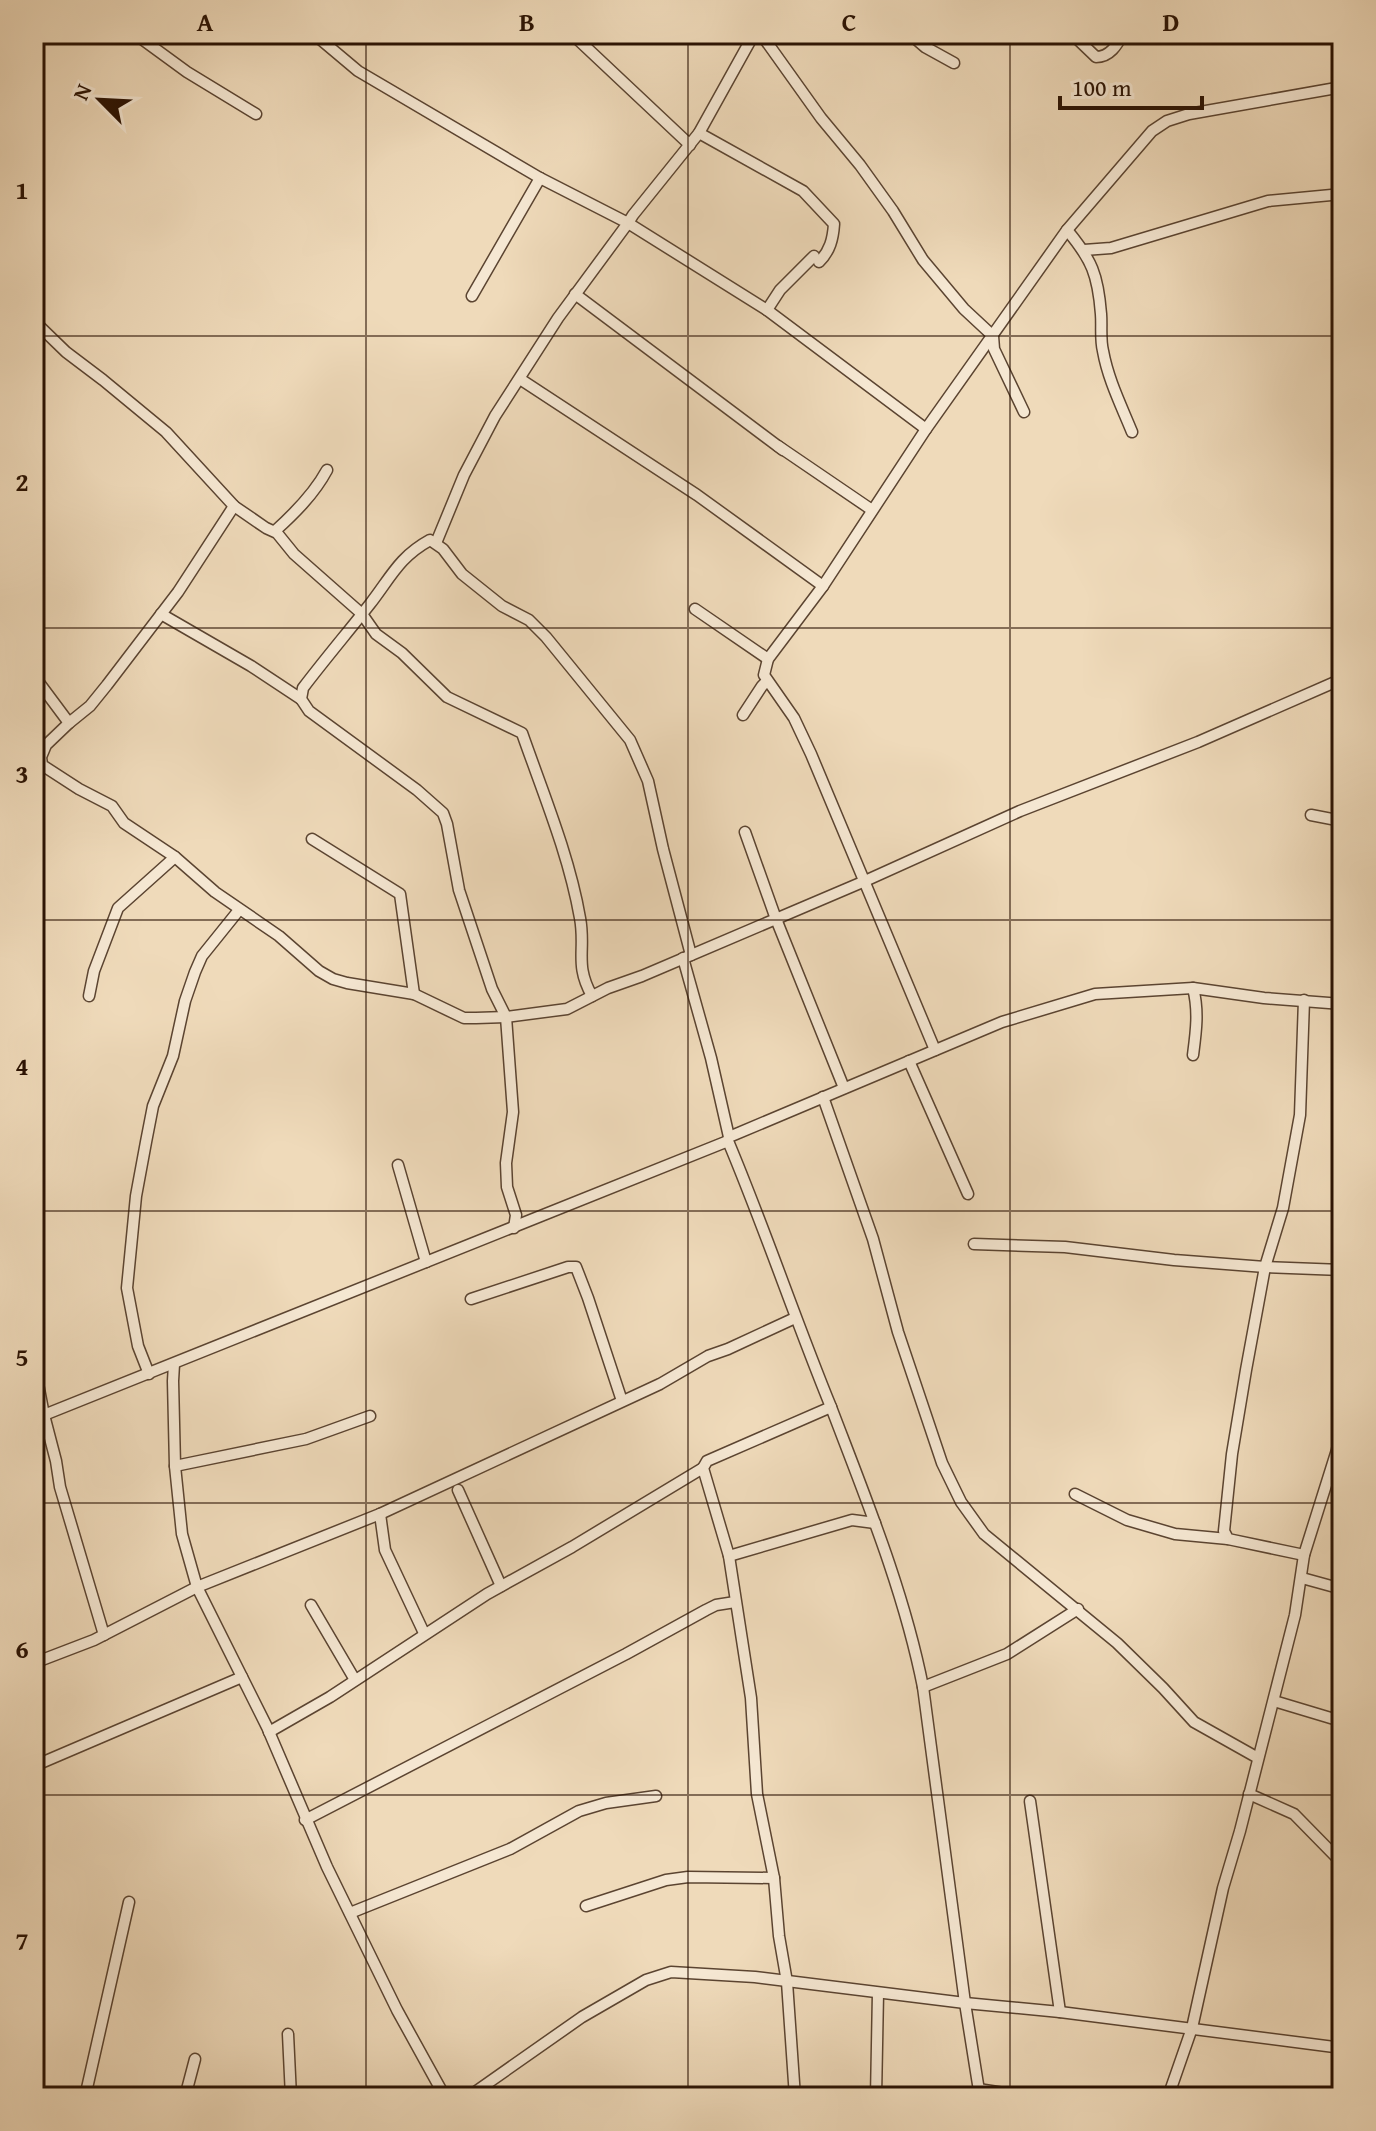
<svg xmlns="http://www.w3.org/2000/svg" width="1376" height="2131" viewBox="0 0 1376 2131" font-family="'Gentium Book Plus',serif">
	<rect width="100%" height="100%" fill="#efdaba"/>
	<filter id="stains"><feTurbulence type="fractalNoise" baseFrequency=".0025" numOctaves="4"/><feColorMatrix values="0 0 0 0 .2 0 0 0 0 .09 0 0 0 0 .02 0 0 0 .5 -.17"/></filter>
	<radialGradient id="worn" r=".72"><stop offset=".6" stop-color="#630" stop-opacity="0"/><stop offset="1" stop-color="#630" stop-opacity=".3"/></radialGradient>
	<g fill="none" stroke-linecap="round" stroke-linejoin="round">
		<defs>
			<g id="street">
				<path d="M 135,34 L 187,72 L 256,114"/>
				<path d="M 314,34 L 358,71 L 540,178 L 628,223 L 558,318 L 495,416 L 464,475 L 436,543"/>
				<path d="M 572,34 L 690,145"/>
				<path d="M 754,34 L 699,133 L 633,215 L 628,223 L 767,310 L 926,429"/>
				<path d="M 761,34 L 821,118 L 860,165 L 893,211 L 923,260 L 964,309 L 993,336 L 994,349 L 1024,412"/>
				<path d="M 910,34 L 925,47 L 954,63"/>
				<path d="M 1072,34 L 1096,57 C 1110,57 1117,45 1123,34"/>
				<path d="M 699,133 L 803,191 L 834,224 C 833,239 830,251 819,262"/>
				<path d="M 1067,230 C 1092,260 1098,275 1101,314 C 1102,326 1100,339 1103,351 C 1108,379 1121,405 1132,432"/>
				<path d="M 1084,250 L 1111,248 L 1268,201 L 1342,194"/>
				<path d="M 575,294 L 783,450"/>
				<path d="M 472,296 L 540,178"/>
				<path d="M 767,310 L 780,290 L 814,256"/>
				<path d="M 34,321 L 66,352 L 103,380 L 166,432 L 234,506 L 266,528 L 277,533 L 294,554 L 362,614 L 376,634 L 402,653 L 447,697 L 522,733 C 543,793 569,855 580,918 C 586,950 574,964 592,996"/>
				<path d="M 520,379 L 697,495 L 823,586"/>
				<path d="M 778,446 L 872,510"/>
				<path d="M 234,506 L 178,592 L 107,685 L 90,706 L 69,723 L 46,745 L 41,757 L 42,765 L 79,789 L 112,806 L 124,823 L 175,857 L 215,892 L 279,936 L 319,971 L 333,979 L 347,983 L 414,994 L 464,1018 L 476,1018 L 506,1017 L 567,1009 L 608,988 L 642,976 L 865,881 L 1020,811 L 1198,742 L 1342,679"/>
				<path d="M 275,531 C 295,513 314,494 327,470"/>
				<path d="M 695,609 L 768,659"/>
				<path d="M 161,614 L 251,666 L 301,699"/>
				<path d="M 34,676 L 69,723"/>
				<path d="M 743,715 L 762,686 L 767,681"/>
				<path d="M 1311,815 L 1342,821"/>
				<path d="M 745,832 L 776,919 L 844,1088"/>
				<path d="M 312,839 L 400,894 L 414,994"/>
				<path d="M 683,958 L 711,1058 L 729,1137"/>
				<path d="M 89,996 L 94,971 L 118,908 L 175,857"/>
				<path d="M 1304,1000 L 1300,1115 L 1283,1208 L 1265,1267 L 1246,1370 L 1232,1454 L 1224,1531 L 1228,1539 L 1304,1555"/>
				<path d="M 935,1050 L 811,754 L 794,718 L 764,675 L 768,659 L 823,586 L 926,429 L 1067,230 L 1152,131 L 1167,121 L 1189,114 L 1342,87"/>
				<path d="M 1193,1055 C 1196,1032 1199,1011 1193,988"/>
				<path d="M 909,1061 L 968,1194"/>
				<path d="M 823,1097 L 873,1239 L 898,1332 L 942,1463 L 961,1502 L 984,1534 L 1117,1643 L 1163,1688 L 1194,1722 L 1258,1758"/>
				<path d="M 398,1165 L 426,1262"/>
				<path d="M 514,1228 L 516,1215 L 507,1187 L 506,1163 L 513,1112 L 506,1017 L 492,989 L 459,890 L 447,824 L 443,813 L 417,790 L 309,711 L 301,699 L 303,688 C 325,659 348,632 370,604 C 391,577 399,557 430,540 L 443,549 L 462,574 L 502,606 L 529,620 L 546,637 L 630,740 L 648,781 L 663,849 L 691,955"/>
				<path d="M 974,1244 L 1065,1247 L 1174,1260 L 1265,1267 L 1342,1270"/>
				<path d="M 471,1299 L 568,1267 L 576,1267 L 588,1298 L 622,1401"/>
				<path d="M 34,1363 L 44,1415 L 56,1461 L 60,1487 L 104,1635"/>
				<path d="M 174,1364 L 173,1381 L 175,1466 L 182,1534 L 197,1587 L 267,1727 L 327,1867 L 397,2010 L 445,2097"/>
				<path d="M 149,1374 L 138,1346 L 127,1288 L 136,1196 L 146,1142 L 153,1106 L 173,1056 L 185,1001 L 195,972 L 202,956 L 239,910"/>
				<path d="M 831,1407 C 866,1499 904,1591 923,1687 L 965,2003 L 980,2097"/>
				<path d="M 34,1419 L 728,1141"/>
				<path d="M 175,1466 L 306,1439 L 370,1416"/>
				<path d="M 458,1490 L 501,1586"/>
				<path d="M 1075,1494 L 1127,1520 L 1175,1534 L 1228,1539"/>
				<path d="M 380,1514 L 385,1550 L 424,1633"/>
				<path d="M 729,1556 L 852,1520 L 875,1523"/>
				<path d="M 1302,1578 L 1342,1589"/>
				<path d="M 311,1605 L 355,1680"/>
				<path d="M 34,1663 L 94,1640 L 197,1587 L 380,1514 L 660,1384 L 708,1356 L 728,1349 L 795,1318"/>
				<path d="M 923,1687 L 1007,1654 L 1078,1609"/>
				<path d="M 1274,1701 L 1334,1719 L 1342,1703"/>
				<path d="M 269,1732 L 330,1697 L 487,1594 L 572,1547 L 703,1468"/>
				<path d="M 34,1766 L 242,1677"/>
				<path d="M 1249,1794 L 1294,1814 L 1342,1863"/>
				<path d="M 1030,1801 L 1060,2012"/>
				<path d="M 305,1820 L 626,1654 L 706,1610 L 716,1605 L 735,1602"/>
				<path d="M 586,1906 L 666,1880 L 688,1877 L 774,1878"/>
				<path d="M 350,1913 L 510,1849 L 579,1811 L 606,1803 L 656,1796"/>
				<path d="M 288,2034 L 291,2097"/>
				<path d="M 978,2089 L 1031,2097"/>
				<path d="M 85,2097 L 129,1902"/>
				<path d="M 185,2097 L 195,2059"/>
				<path d="M 468,2097 L 582,2017 L 646,1980 L 671,1972 L 755,1977 L 965,2003 L 1060,2012 L 1342,2048"/>
				<path d="M 795,2097 L 787,1982 L 779,1936 L 774,1878 L 757,1794 L 751,1698 L 729,1556 L 703,1468 L 707,1461 L 831,1407 C 795,1319 765,1229 728,1141 L 729,1137 L 1002,1022 L 1095,994 L 1193,988 L 1264,998 L 1342,1004"/>
				<path d="M 876,2097 L 878,1993"/>
				<path d="M 1168,2097 L 1192,2028 L 1223,1888 L 1240,1831 L 1295,1615 L 1304,1555 L 1337,1450 L 1342,1422"/>
			</g>
		</defs>
		<use href="#street" stroke="#5b4431" stroke-width="13"/>
		<use href="#street" stroke="#f5e7d2" stroke-width="10"/>
	</g>
	<path fill="none" stroke="#2a1203" stroke-width="2" stroke-opacity="0.55" d="M 366,34 L 366,2097M 688,34 L 688,2097M 1010,34 L 1010,2097M 34,336 L 1342,336M 34,628 L 1342,628M 34,920 L 1342,920M 34,1211 L 1342,1211M 34,1503 L 1342,1503M 34,1795 L 1342,1795"/>
	<rect width="1376" height="2131" fill="none" stroke="#efdaba" stroke-width="88"/>
	<g transform="translate(100 100) rotate(294)" stroke="#f5e7d2" stroke-width="6" paint-order="stroke">
	<path d="M0-6L14 30L0 20L-14 30Z" fill="#2a1203"/>
	<text y="-12" font-size="22" font-weight="bold" text-anchor="middle" fill="#2a1203">N</text>
	</g>
	<path d="M1060 96v12h142v-12" fill="none" stroke="#2a1203" stroke-width="4"/>
	<text x="1072" y="96" font-size="24" fill="#2a1203" stroke="#f5e7d2" stroke-width="6" paint-order="stroke">100 m</text>
	<rect x="44" y="44" width="1288" height="2043" fill="none" stroke="#2a1203" stroke-width="3"/>
	<g font-size="26" text-anchor="middle" font-weight="bold" fill="#2a1203">
		<text x="205" y="31">A</text>
		<text x="527" y="31">B</text>
		<text x="849" y="31">C</text>
		<text x="1171" y="31">D</text>
		<text x="22" y="199">1</text>
		<text x="22" y="491">2</text>
		<text x="22" y="783">3</text>
		<text x="22" y="1075">4</text>
		<text x="22" y="1366">5</text>
		<text x="22" y="1658">6</text>
		<text x="22" y="1950">7</text>
	</g>
	<rect width="100%" height="100%" filter="url(#stains)"/>
	<rect width="100%" height="100%" fill="url(#worn)"/>
</svg>
